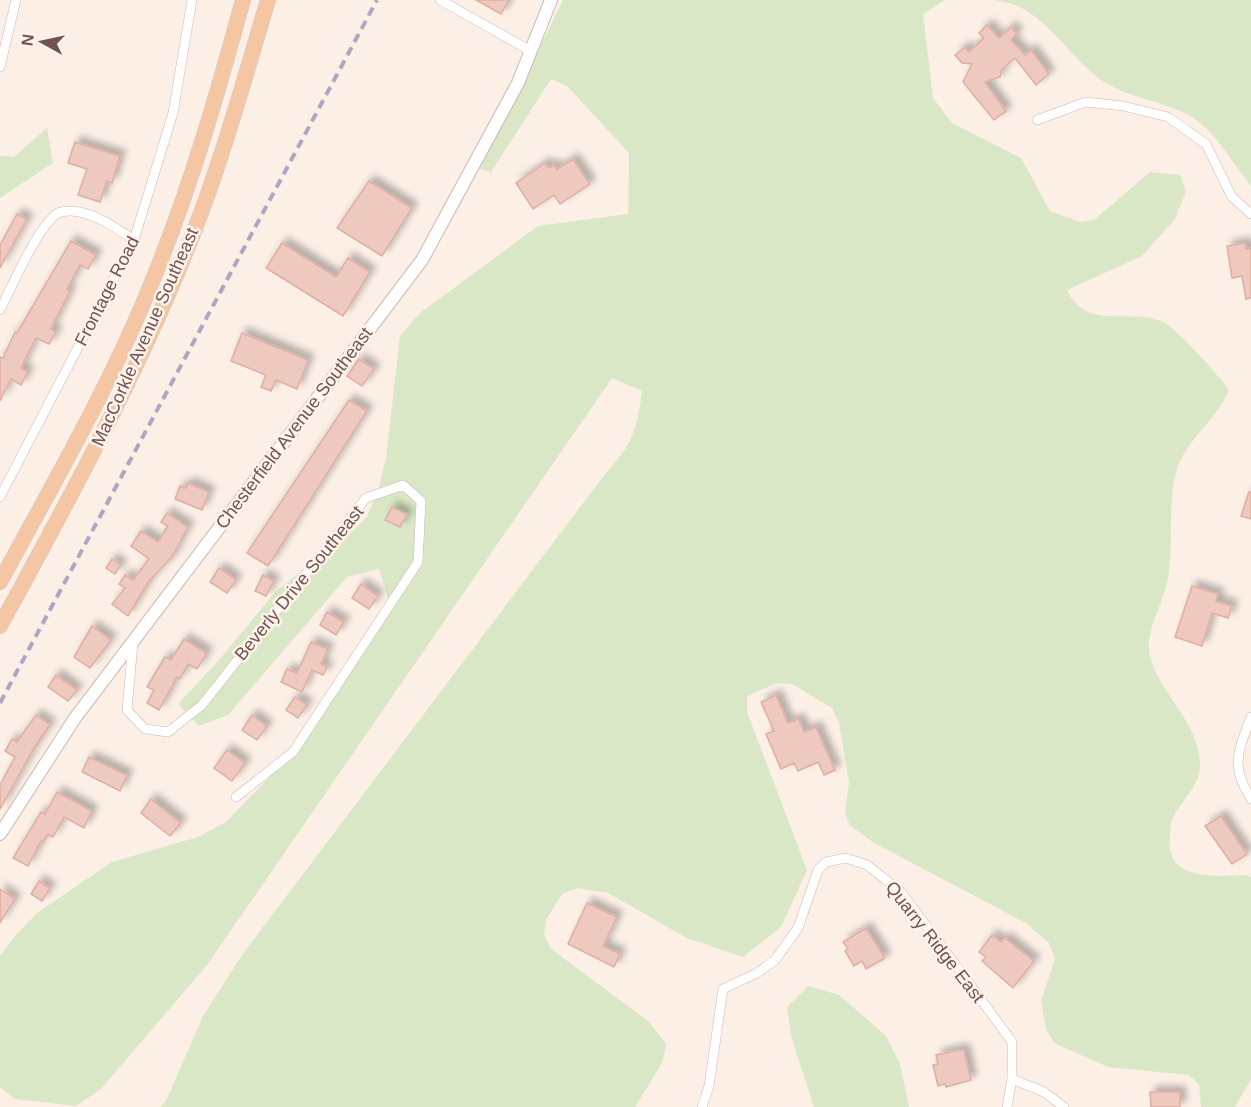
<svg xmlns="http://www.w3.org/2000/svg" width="1251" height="1107" viewBox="0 0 1251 1107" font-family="Arial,sans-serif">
	<defs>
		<filter id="shadow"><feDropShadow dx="5.5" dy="-5.5" stdDeviation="3" flood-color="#0004"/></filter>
	</defs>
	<rect width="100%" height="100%" fill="#fbefe6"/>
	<g fill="#dae7c6">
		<path d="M 563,0 L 945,0 L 923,14 L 933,98 L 952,123 L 1021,158 L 1050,211 L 1080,222 L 1094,220 L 1150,172 L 1180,175 L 1186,191 L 1175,219 L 1142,256 L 1067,290 C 1086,331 1128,308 1161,321 C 1175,326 1219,376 1229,390 C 1218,416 1196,432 1182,457 C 1164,490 1176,550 1166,587 C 1160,609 1144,635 1150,657 C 1160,694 1200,724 1200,764 C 1201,784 1183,799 1174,816 C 1170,822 1170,831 1170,838 C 1165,881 1216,876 1245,875 L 1251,877 L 1251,1079 L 1235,1107 L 1201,1107 L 1199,1085 L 1189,1075 L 1108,1067 L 1054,1043 L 1046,1029 L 1041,1001 L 1055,959 L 1049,943 L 1026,923 L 874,843 L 850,826 L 845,813 L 849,782 L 839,723 L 832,708 L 792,684 L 777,683 L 747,696 L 747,712 L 807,870 L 781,927 L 743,957 L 687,938 L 608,893 L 577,888 L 562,894 L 546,920 L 544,935 L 551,949 L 648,1021 L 666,1044 L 662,1063 L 635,1107 L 160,1107 L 166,1101 L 203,1016 L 242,955 L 605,474 C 632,445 637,430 642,391 L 612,378 L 207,965 L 101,1089 L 76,1106 L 15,1099 L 0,1087 L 0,956 L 15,936 L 37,913 L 112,862 L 198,837 L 226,822 L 292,754 L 374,623 L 388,598 L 379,569 L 347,577 L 228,715 L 199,726 L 178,704 L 220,659 L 276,591 L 345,538 L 367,517 L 378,491 L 386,458 L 400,336 L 420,313 L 538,226 L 628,214 L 629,153 L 567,86 L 551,79 L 491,172 L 480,169 Z"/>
		<path d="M 992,0 L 1251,0 L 1251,186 C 1236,167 1223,145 1206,128 C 1175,98 1129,103 1096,76 C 1062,49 1040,3 992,0 Z"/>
		<path d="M 47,128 L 53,163 L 0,198 L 0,156 L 14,157 Z"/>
		<path d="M 808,986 L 839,995 L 886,1036 L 900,1064 L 909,1107 L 814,1107 L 791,1036 L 787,1007 Z"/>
	</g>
	<g fill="#eec9c0" stroke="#dfada2" stroke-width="1.5" filter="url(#shadow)">
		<path d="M 476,0 L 509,0 L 501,14 Z"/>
		<path d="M 987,25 L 999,38 L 1011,27 L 1017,34 L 1011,40 L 1025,55 L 1031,50 L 1049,74 L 1036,85 L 1015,58 L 1002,69 L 1000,77 L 985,82 L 1006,111 L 994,120 L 963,82 L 972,64 L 962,63 L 955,55 L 965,47 L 969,52 L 984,38 L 979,33 Z"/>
		<path d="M 75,142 L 120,156 L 112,183 L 107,181 L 100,202 L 78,195 L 87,169 L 68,163 Z"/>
		<path d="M 573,159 L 590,184 L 560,204 L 554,195 L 533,209 L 516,183 L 545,163 L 549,168 L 554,165 L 557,169 Z"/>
		<path d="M 369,181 L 412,208 L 382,256 L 337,228 Z"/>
		<path d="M 17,214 L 27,219 L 0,268 L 0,245 Z"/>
		<path d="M 71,241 L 96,255 L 88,269 L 80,265 L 67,289 L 70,291 L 51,329 L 56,332 L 49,344 L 36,338 L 21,368 L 28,372 L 21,385 L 11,379 L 0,401 L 0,357 L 3,358 L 15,332 L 17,333 Z"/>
		<path d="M 282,243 L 336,277 L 348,258 L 370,272 L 343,316 L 266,268 Z"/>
		<path d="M 1245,243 L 1246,249 L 1251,248 L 1251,298 L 1246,299 L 1242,276 L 1232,278 L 1227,246 Z"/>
		<path d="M 242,333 L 308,360 L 297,389 L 276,380 L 271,391 L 261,387 L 266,375 L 231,361 Z"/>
		<path d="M 359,359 L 374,369 L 362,386 L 347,376 Z"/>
		<path d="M 349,400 L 367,411 L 268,566 L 247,553 Z"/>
		<path d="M 188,483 L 209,492 L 202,510 L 175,499 L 180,486 L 186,488 Z"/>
		<path d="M 1249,492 L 1251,492 L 1251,519 L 1241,516 Z"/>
		<path d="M 392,507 L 407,514 L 400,527 L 385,520 Z"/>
		<path d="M 167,513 L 188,527 L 172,557 L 149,581 L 128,616 L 112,604 L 125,588 L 119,584 L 125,575 L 133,580 L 149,559 L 131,546 L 141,531 L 158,542 L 168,526 L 161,522 Z"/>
		<path d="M 112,559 L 121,565 L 115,574 L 106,568 Z"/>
		<path d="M 219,568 L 236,580 L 227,593 L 210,582 Z"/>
		<path d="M 263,575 L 274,581 L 266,596 L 255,591 Z"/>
		<path d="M 361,584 L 378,596 L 369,609 L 352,598 Z"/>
		<path d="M 1192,586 L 1218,594 L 1216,601 L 1232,606 L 1228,618 L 1212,613 L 1202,646 L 1175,637 Z"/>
		<path d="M 327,612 L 344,622 L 336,635 L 320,625 Z"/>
		<path d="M 92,626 L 111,640 L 90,668 L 74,657 Z"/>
		<path d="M 184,639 L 207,653 L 197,669 L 188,664 L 180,679 L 177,677 L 159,710 L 147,703 L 154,690 L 147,687 L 165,657 L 171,660 Z"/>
		<path d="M 311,642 L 328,649 L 321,664 L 327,667 L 323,675 L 312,670 L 302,692 L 281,682 L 287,669 L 297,673 Z"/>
		<path d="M 56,675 L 77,690 L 68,701 L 48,687 Z"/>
		<path d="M 776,695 L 788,723 L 799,719 L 804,732 L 816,727 L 835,770 L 824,775 L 818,762 L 798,771 L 794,763 L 781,769 L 766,734 L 774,731 L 761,702 Z"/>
		<path d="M 295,697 L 307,705 L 298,718 L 286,710 Z"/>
		<path d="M 36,715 L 50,725 L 34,748 L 0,809 L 0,785 L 15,757 L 5,751 L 12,739 L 17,742 Z"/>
		<path d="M 252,715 L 267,726 L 257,740 L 242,730 Z"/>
		<path d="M 227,750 L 245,763 L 232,781 L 214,768 Z"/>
		<path d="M 89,757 L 127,775 L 120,791 L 82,772 Z"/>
		<path d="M 57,792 L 92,811 L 84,828 L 64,817 L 53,837 L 48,834 L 43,842 L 41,841 L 28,866 L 13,858 L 41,812 L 45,814 Z"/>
		<path d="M 151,799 L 181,823 L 170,836 L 141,813 Z"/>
		<path d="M 1221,816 L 1247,854 L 1232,864 L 1205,826 Z"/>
		<path d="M 39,881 L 50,888 L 42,901 L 31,894 Z"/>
		<path d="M 0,889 L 15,899 L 0,923 Z"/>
		<path d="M 587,903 L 617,917 L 603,946 L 620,954 L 614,967 L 568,944 Z"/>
		<path d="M 866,928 L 885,958 L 866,969 L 862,961 L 854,966 L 845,951 L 848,949 L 843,942 Z"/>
		<path d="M 992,935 L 1001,942 L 1005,938 L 1034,961 L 1013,988 L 982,961 L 986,957 L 979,952 Z"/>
		<path d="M 958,1050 L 964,1050 L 971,1080 L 946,1087 L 945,1084 L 938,1086 L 933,1065 L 938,1064 L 936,1055 Z"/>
		<path d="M 1150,1092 L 1180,1092 L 1180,1107 L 1151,1107 Z"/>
	</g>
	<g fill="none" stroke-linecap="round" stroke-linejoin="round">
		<defs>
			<g id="minor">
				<path d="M 440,0 L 531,51"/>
				<path d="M 0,67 L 16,0"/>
				<path d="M 1037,120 L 1086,102 L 1123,106 L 1168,117 L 1206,144 L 1232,197 L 1251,214"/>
				<path d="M 0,310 C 10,291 42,216 61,212 C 86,206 115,227 134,240"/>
				<path d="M 0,497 L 134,240 L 173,113 L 192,0"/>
				<path d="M 133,643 L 127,710 L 145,729 L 168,732 L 202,705 L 366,498 L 403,485 L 421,501 L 418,562 L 293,752 L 236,797"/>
				<path d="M 1251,717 C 1238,752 1230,765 1251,799"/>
				<path d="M 702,1107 L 709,1086 L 723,989 L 757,973 L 775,960 L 798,928 L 818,870 L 826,862 L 846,858 L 867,865 L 900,891 L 969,983 L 1012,1042 L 1012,1079 L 1044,1092 L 1064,1107"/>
				<path d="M 1007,1107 L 1012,1079"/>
			</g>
			<path id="tertiary" d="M 0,834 L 75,718 L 422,260 L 518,83 L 551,0"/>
			<g id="primary">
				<path d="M 0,582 C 54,482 112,383 154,277 C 191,186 217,95 243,0"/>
				<path d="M 0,626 C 69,500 138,373 191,239 C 222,161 244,80 268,0"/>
			</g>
		</defs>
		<use href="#minor" stroke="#ceb7b0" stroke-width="10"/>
		<use href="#tertiary" stroke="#ceb7b0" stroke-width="14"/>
		<use href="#primary" stroke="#d5cbca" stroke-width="16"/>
		<use href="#minor" stroke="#fff" stroke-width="9"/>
		<use href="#tertiary" stroke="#fff" stroke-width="12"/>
		<use href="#primary" stroke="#f4c6a4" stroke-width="15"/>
		<path stroke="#b0a5c3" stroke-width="4" stroke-dasharray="9 6" stroke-linecap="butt" d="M 0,703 L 377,0"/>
	</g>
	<g text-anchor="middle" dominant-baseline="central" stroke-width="5" stroke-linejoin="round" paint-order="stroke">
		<g font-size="18" fill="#72534d" stroke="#fef3ec">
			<text transform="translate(107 291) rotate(-63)">Frontage Road</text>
			<text transform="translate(145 337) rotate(-66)">MacCorkle Avenue Southeast</text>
			<text transform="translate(294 428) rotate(-53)">Chesterfield Avenue Southeast</text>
			<text transform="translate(299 583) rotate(-51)">Beverly Drive Southeast</text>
			<text transform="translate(935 942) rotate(52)">Quarry Ridge East</text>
		</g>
	</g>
	<g transform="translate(42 42) rotate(278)" stroke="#fef3ec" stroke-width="4.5" paint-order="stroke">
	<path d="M0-4.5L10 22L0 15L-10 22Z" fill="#72534d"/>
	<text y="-9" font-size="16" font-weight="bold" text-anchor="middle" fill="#72534d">N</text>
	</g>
</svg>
